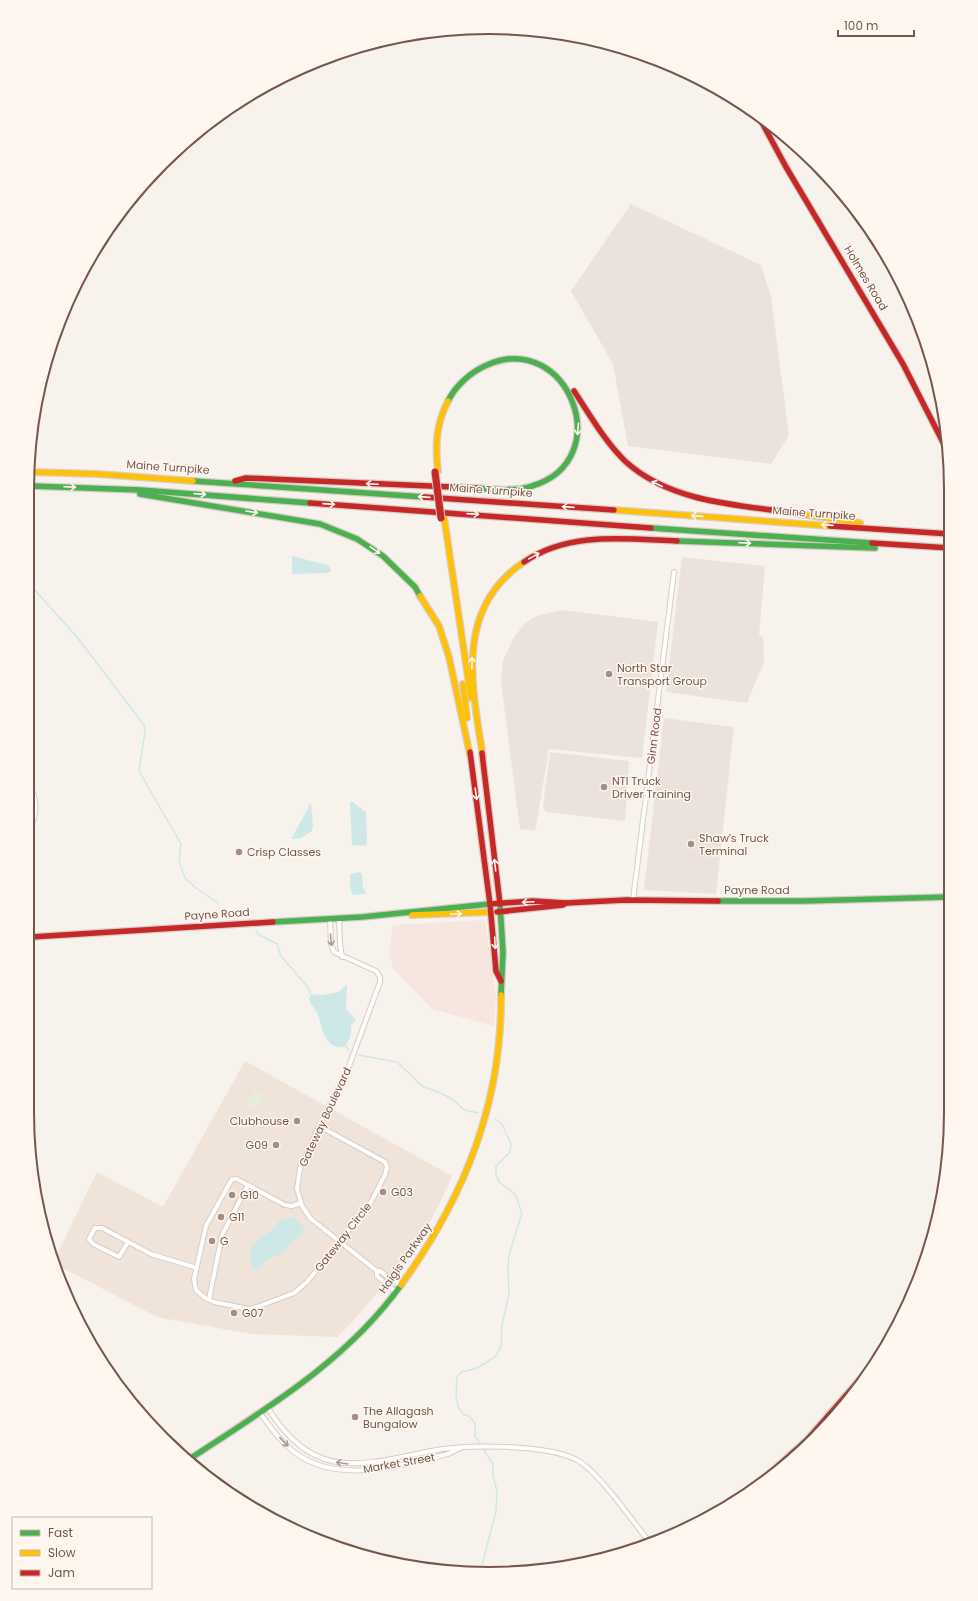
<svg xmlns="http://www.w3.org/2000/svg" width="978" height="1601" viewBox="0 0 978 1601" font-family="Poppins,sans-serif">
	<rect width="100%" height="100%" fill="#f7f2ec"/>
	<path fill="#f0e4da" d="M 245,1061 L 452,1176 L 439,1205 L 420,1239 L 397,1271 L 353,1321 L 337,1337 L 251,1334 L 157,1317 L 53,1263 L 97,1172 L 163,1207 Z"/>
	<path fill="#f7e6e0" d="M 485,920 L 496,996 L 494,1026 L 432,1009 L 393,968 L 389,951 L 393,925 Z"/>
	<g fill="#ebe2dd">
		<path d="M 631,204 L 761,265 L 771,297 L 789,435 L 771,464 L 628,446 L 613,364 L 571,291 Z"/>
		<path d="M 682,557 L 765,566 L 759,636 L 763,637 L 764,662 L 747,703 L 666,692 Z"/>
		<path d="M 562,610 L 658,622 L 642,758 L 549,749 L 535,831 L 520,829 L 501,682 L 503,660 L 513,639 L 524,624 L 536,616 Z"/>
		<path d="M 664,718 L 734,727 L 716,894 L 644,890 Z"/>
		<path d="M 550,752 L 629,761 L 625,821 L 546,812 L 543,806 Z"/>
	</g>
	<path fill="#e6eed7" d="M 254,1091 L 264,1096 L 257,1109 L 247,1104 Z"/>
	<g fill="#cee8e8">
		<path d="M 292,556 L 327,565 L 330,568 L 331,571 L 327,573 L 292,574 Z"/>
		<path d="M 351,801 L 366,812 L 367,844 L 365,846 L 352,845 L 350,803 Z"/>
		<path d="M 311,803 L 313,826 L 312,831 L 301,838 L 291,839 Z"/>
		<path d="M 359,872 L 362,874 L 363,887 L 366,892 L 365,894 L 352,895 L 350,885 L 350,874 Z"/>
		<path d="M 347,984 L 346,1009 L 356,1020 L 351,1026 C 352,1035 350,1039 344,1047 C 324,1049 323,1029 318,1015 C 316,1009 310,1005 309,998 L 313,994 L 322,995 L 339,992 Z"/>
		<path d="M 294,1217 L 305,1229 L 300,1236 L 294,1239 L 285,1251 L 266,1261 L 257,1270 L 253,1270 L 250,1255 L 253,1245 L 259,1239 L 271,1231 L 280,1220 Z"/>
	</g>
	<g fill="none" stroke-linecap="round" stroke-linejoin="round">
		<g stroke="#cee8e8" stroke-width="1.5">
			<path d="M 31,586 L 77,637 L 144,725 L 145,732 L 139,771 L 181,844 L 179,861 L 185,878 L 196,888 L 218,903"/>
			<path d="M 237,910 L 252,912"/>
			<path d="M 256,931 L 259,935 L 277,944 L 281,956 L 307,986 L 312,997"/>
			<path d="M 345,1044 L 349,1051"/>
			<path d="M 358,1055 L 397,1062 L 422,1086 L 445,1095 L 456,1102 L 464,1110 L 478,1113"/>
			<path d="M 480,1573 L 496,1511 L 497,1491 L 493,1476 L 493,1464 L 475,1436 L 475,1423 L 469,1416 L 463,1414 L 458,1406 L 456,1397 L 457,1377 L 462,1372 L 477,1368 L 495,1357 L 501,1347 L 502,1325 L 509,1294 L 508,1269 L 509,1255 L 522,1213 L 515,1194 L 499,1182 L 496,1174 L 496,1166 L 510,1152 L 511,1144 L 502,1124 L 495,1119"/>
		</g>
		<defs>
			<g id="street">
				<path d="M 31,788 C 37,802 37,812 31,826"/>
				<path d="M 633,900 L 674,572"/>
				<path d="M 330,918 L 331,944 L 334,952 L 376,971 L 380,977 L 380,982 L 349,1066 L 319,1126 L 300,1169 L 297,1189 L 302,1206 L 311,1219 L 377,1271 L 380,1271 L 401,1286"/>
				<path d="M 339,918 L 340,944 L 342,957"/>
				<path d="M 31,926 L 33,937"/>
				<path d="M 301,1203 L 292,1206 L 285,1205 L 237,1179 L 232,1179 L 206,1226 L 194,1279 L 196,1290 L 205,1298 L 214,1302 L 249,1309 L 257,1307 L 294,1293 L 307,1282 L 371,1202 L 385,1175 L 387,1167 L 385,1162 L 319,1126"/>
				<path d="M 128,1242 L 119,1257 L 93,1244 L 89,1239 L 95,1228 L 102,1228 L 151,1254 L 197,1268"/>
				<path d="M 377,1271 L 377,1276 L 396,1292"/>
				<path d="M 209,1299 L 222,1235 L 248,1185"/>
				<path d="M 267,1407 C 314,1481 357,1466 431,1451 C 465,1444 547,1444 577,1460 C 600,1473 633,1522 651,1544"/>
				<path d="M 259,1412 C 268,1423 276,1436 286,1445 C 329,1488 398,1466 448,1454 L 460,1448"/>
			</g>
			<g id="fast">
				<path d="M 448,401 C 456,385 471,372 487,365 C 568,329 619,460 532,486 C 514,492 494,489 475,488"/>
				<path d="M 193,481 L 424,497"/>
				<path d="M 31,486 L 140,490 L 310,503"/>
				<path d="M 140,494 L 320,524 L 357,539 L 383,556 L 415,587 L 420,596"/>
				<path d="M 651,528 L 872,543"/>
				<path d="M 677,541 L 875,548"/>
				<path d="M 718,901 L 804,901 L 948,897"/>
				<path d="M 500,904 L 503,952 L 501,995"/>
				<path d="M 273,922 L 362,917 L 490,904"/>
				<path d="M 188,1460 C 264,1410 347,1361 401,1285"/>
			</g>
			<g id="slow">
				<path d="M 438,471 C 435,446 436,424 448,401"/>
				<path d="M 31,472 L 98,474 L 193,481"/>
				<path d="M 614,510 L 830,526"/>
				<path d="M 801,514 L 860,523"/>
				<path d="M 444,517 L 471,698"/>
				<path d="M 420,596 L 439,626 L 449,657 L 470,755"/>
				<path d="M 463,684 L 467,718"/>
				<path d="M 483,757 C 472,686 454,609 524,562"/>
				<path d="M 412,915 L 491,912"/>
				<path d="M 401,1285 C 464,1198 502,1104 501,995"/>
			</g>
			<g id="jam">
				<path d="M 758,115 L 786,167 L 903,364 L 949,454"/>
				<path d="M 574,391 C 590,415 605,442 626,462 C 673,504 742,505 801,514"/>
				<path d="M 235,481 L 246,478 L 475,488"/>
				<path d="M 424,497 L 614,510"/>
				<path d="M 310,503 L 651,528"/>
				<path d="M 830,526 L 950,534"/>
				<path d="M 872,543 L 950,548"/>
				<path d="M 524,562 C 569,531 626,539 677,541"/>
				<path d="M 470,752 L 490,904"/>
				<path d="M 482,753 L 500,904"/>
				<path d="M 497,912 L 563,905 L 566,903"/>
				<path d="M 31,937 L 273,922"/>
				<path d="M 501,981 L 496,971 L 490,904 L 533,901 L 566,903 L 626,900 L 718,901"/>
				<path d="M 749,1492 L 807,1440 L 870,1368"/>
			</g>
		</defs>
		<use href="#street" stroke="#d6cdc8" stroke-width="6"/>
		<use href="#fast" stroke="#d7cec8" stroke-width="8"/>
		<use href="#slow" stroke="#d7cec8" stroke-width="8"/>
		<use href="#jam" stroke="#d7cec8" stroke-width="8"/>
		<use href="#street" stroke="#fefdfc" stroke-width="4"/>
		<use href="#fast" stroke="#4caf50" stroke-width="5.5"/>
		<use href="#slow" stroke="#ffc107" stroke-width="5.5"/>
		<use href="#jam" stroke="#c62828" stroke-width="5.5"/>
		<defs>
			<path id="jam-bridge" d="M 435,472 L 441,518"/>
		</defs>
		<use href="#jam-bridge" stroke="#d8cfca" stroke-width="9" stroke-linecap="butt"/>
		<use href="#jam-bridge" stroke="#c62828" stroke-width="7"/>
	</g>
	<defs><path id="oneway-shaft" d="M-6 0H5M1.5-3L5.5 0L1.5 3" fill="none" stroke-width="1.6" stroke-linecap="round" stroke-linejoin="round"/></defs>
	<g stroke="#fff7ef">
		<use href="#oneway-shaft" transform="translate(578 429) rotate(95)"/>
		<use href="#oneway-shaft" transform="translate(372 484) rotate(-177)"/>
		<use href="#oneway-shaft" transform="translate(657 484) rotate(-155)"/>
		<use href="#oneway-shaft" transform="translate(70 487) rotate(2)"/>
		<use href="#oneway-shaft" transform="translate(200 494) rotate(4)"/>
		<use href="#oneway-shaft" transform="translate(424 497) rotate(-176)"/>
		<use href="#oneway-shaft" transform="translate(329 504) rotate(4)"/>
		<use href="#oneway-shaft" transform="translate(568 507) rotate(-176)"/>
		<use href="#oneway-shaft" transform="translate(252 512) rotate(9)"/>
		<use href="#oneway-shaft" transform="translate(473 514) rotate(4)"/>
		<use href="#oneway-shaft" transform="translate(697 516) rotate(-176)"/>
		<use href="#oneway-shaft" transform="translate(827 525) rotate(-176)"/>
		<use href="#oneway-shaft" transform="translate(745 543) rotate(2)"/>
		<use href="#oneway-shaft" transform="translate(375 550) rotate(35)"/>
		<use href="#oneway-shaft" transform="translate(534 556) rotate(-29)"/>
		<use href="#oneway-shaft" transform="translate(472 663) rotate(-90)"/>
		<use href="#oneway-shaft" transform="translate(476 794) rotate(82)"/>
		<use href="#oneway-shaft" transform="translate(495 865) rotate(-97)"/>
		<use href="#oneway-shaft" transform="translate(528 902) rotate(177)"/>
		<use href="#oneway-shaft" transform="translate(456 914) rotate(-3)"/>
		<use href="#oneway-shaft" transform="translate(495 943) rotate(87)"/>
	</g>
	<g stroke="#ac9992">
		<use href="#oneway-shaft" transform="translate(331 940) rotate(85)"/>
		<use href="#oneway-shaft" transform="translate(284 1442) rotate(47)"/>
		<use href="#oneway-shaft" transform="translate(342 1463) rotate(-171)"/>
	</g>
	<g fill="#a38d84" stroke="#fff7ef" stroke-width="1.5">
		<circle cx="609" cy="674" r="4"/>
		<circle cx="604" cy="787" r="4"/>
		<circle cx="691" cy="844" r="4"/>
		<circle cx="239" cy="852" r="4"/>
		<circle cx="297" cy="1121" r="4"/>
		<circle cx="276" cy="1145" r="4"/>
		<circle cx="383" cy="1192" r="4"/>
		<circle cx="232" cy="1195" r="4"/>
		<circle cx="221" cy="1217" r="4"/>
		<circle cx="212" cy="1241" r="4"/>
		<circle cx="234" cy="1313" r="4"/>
		<circle cx="355" cy="1417" r="4"/>
	</g>
	<g text-anchor="middle" dominant-baseline="central" stroke-width="3" stroke-linejoin="round" paint-order="stroke">
		<g font-size="11" fill="#76574c" stroke="#fff7ef">
			<text transform="translate(866 278) rotate(59)">Holmes Road</text>
			<text transform="translate(168 467) rotate(4)">Maine Turnpike</text>
			<text transform="translate(491 490) rotate(4)">Maine Turnpike</text>
			<text transform="translate(814 513) rotate(4)">Maine Turnpike</text>
			<text transform="translate(654 736) rotate(-83)">Ginn Road</text>
			<text x="757" y="890">Payne Road</text>
			<text transform="translate(217 914) rotate(-4)">Payne Road</text>
			<text transform="translate(325 1117) rotate(-65)">Gateway Boulevard</text>
			<text transform="translate(343 1237) rotate(-52)">Gateway Circle</text>
			<text transform="translate(405 1258) rotate(-55)">Haigis Parkway</text>
			<text transform="translate(399 1463) rotate(-10)">Market Street</text>
		</g>
		<g font-size="11" fill="#76574c" stroke="#fff7ef" text-anchor="start">
			<text x="617" y="668">North Star<tspan x="617" dy="13">Transport Group</tspan></text>
			<text x="612" y="781">NTI Truck<tspan x="612" dy="13">Driver Training</tspan></text>
			<text x="699" y="838">Shaw's Truck<tspan x="699" dy="13">Terminal</tspan></text>
			<text x="247" y="852">Crisp Classes</text>
			<text x="289" y="1121" text-anchor="end">Clubhouse</text>
			<text x="268" y="1145" text-anchor="end">G09</text>
			<text x="391" y="1192">G03</text>
			<text x="240" y="1195">G10</text>
			<text x="229" y="1217">G11</text>
			<text x="220" y="1241">G</text>
			<text x="242" y="1313">G07</text>
			<text x="363" y="1411">The Allagash<tspan x="363" dy="13">Bungalow</tspan></text>
		</g>
	</g>
	<path d="M0 0H978V1601H0ZM489 34H489A455 455 0 0 1 944 489V1112A455 455 0 0 1 489 1567H489A455 455 0 0 1 34 1112V489A455 455 0 0 1 489 34Z" fill="#fff7ef" fill-rule="evenodd"/>
	<path fill="none" stroke="#76574c" stroke-width="2" d="M489 34H489A455 455 0 0 1 944 489V1112A455 455 0 0 1 489 1567H489A455 455 0 0 1 34 1112V489A455 455 0 0 1 489 34Z"/>
	<rect x="12" y="1517" width="140" height="72" fill="#fff7ef" stroke="#c8b7ae"/>
	<rect x="20" y="1530" width="20" height="6" fill="#4caf50" stroke="#c8b7ae"/>
	<text x="48" y="1537" font-size="12" fill="#76574c">Fast</text>
	<rect x="20" y="1550" width="20" height="6" fill="#ffc107" stroke="#c8b7ae"/>
	<text x="48" y="1557" font-size="12" fill="#76574c">Slow</text>
	<rect x="20" y="1570" width="20" height="6" fill="#c62828" stroke="#c8b7ae"/>
	<text x="48" y="1577" font-size="12" fill="#76574c">Jam</text>
	<path d="M838 30v6h76v-6" fill="none" stroke="#76574c" stroke-width="2"/>
	<text x="844" y="30" font-size="12" fill="#76574c" stroke="#fff7ef" stroke-width="3" paint-order="stroke">100 m</text>
</svg>
